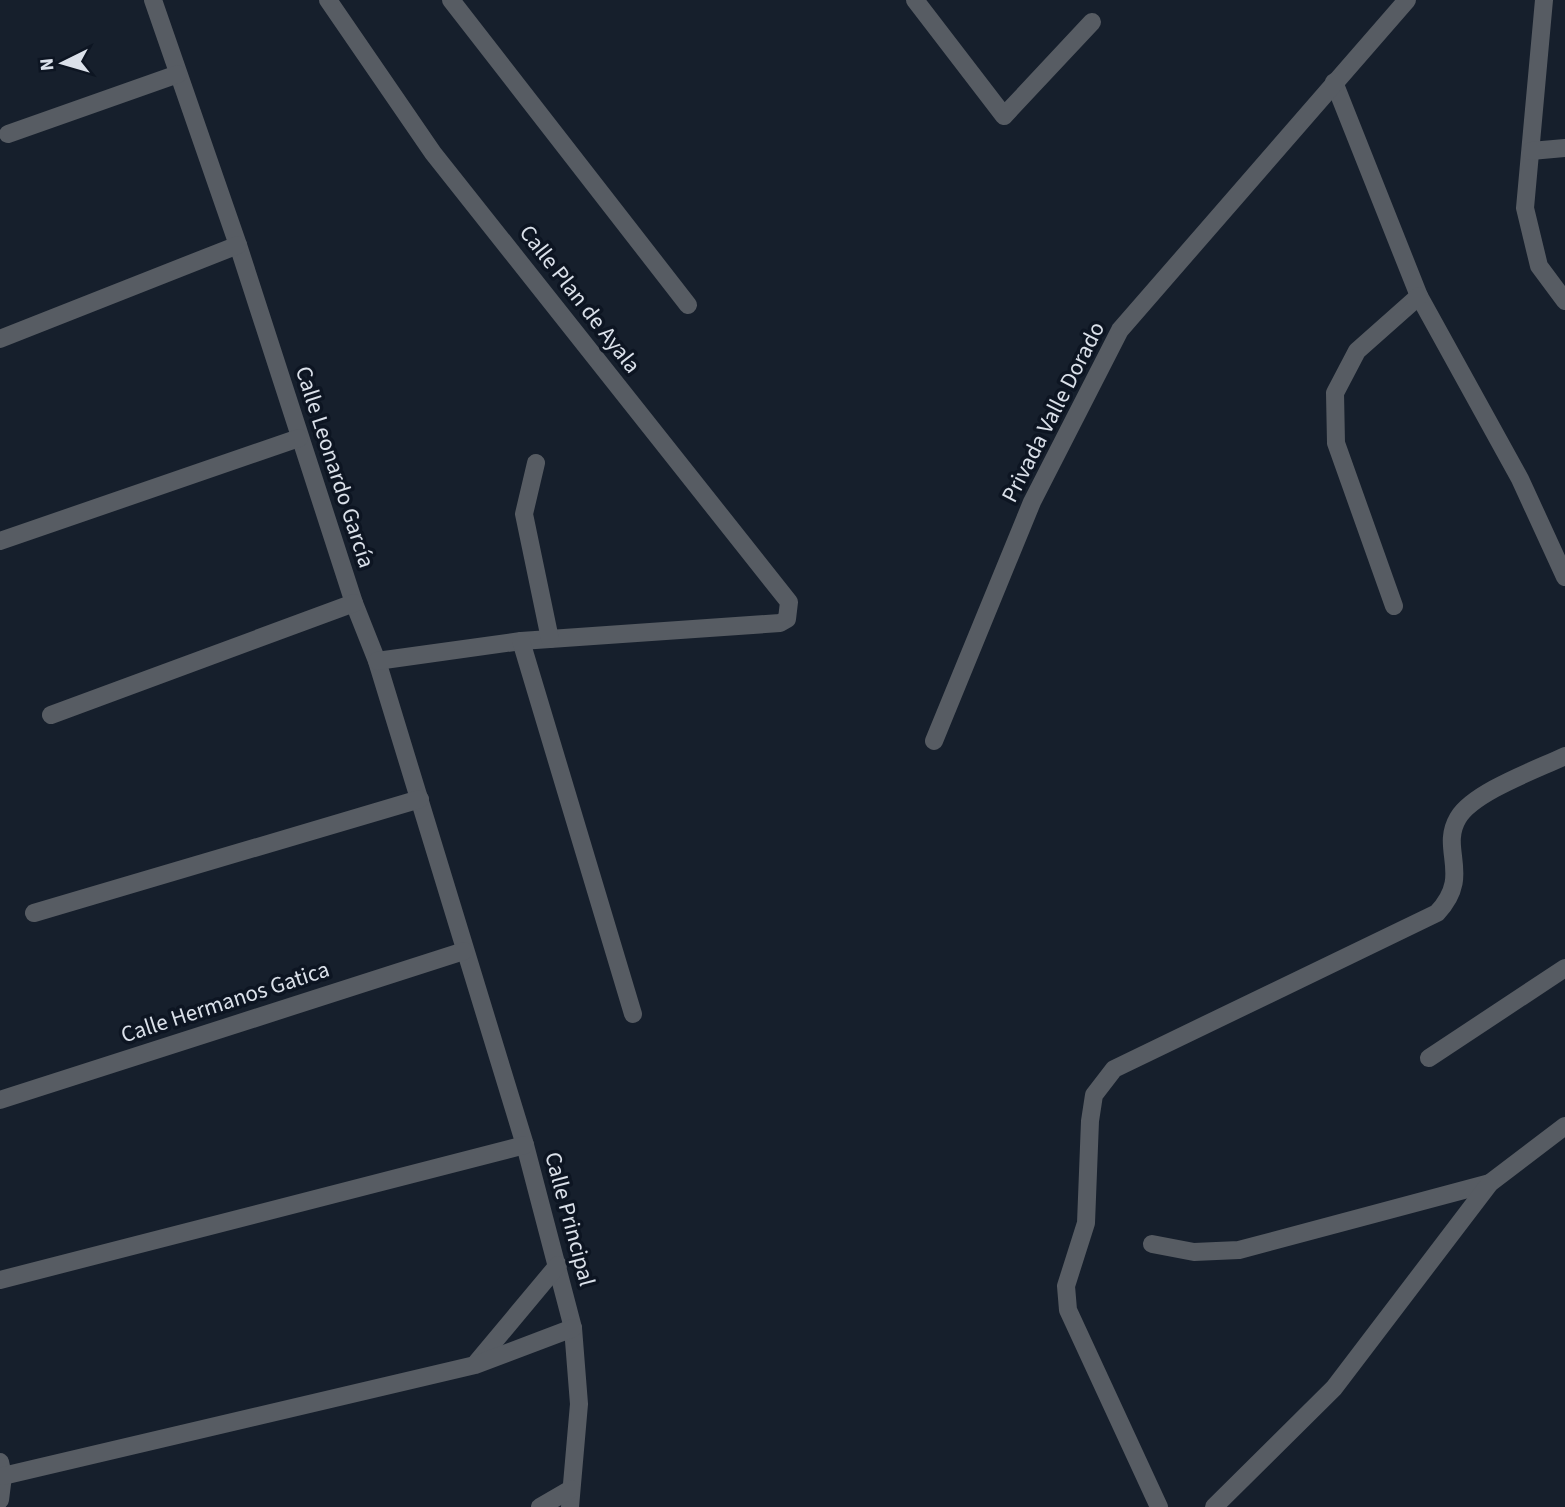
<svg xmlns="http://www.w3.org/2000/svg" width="1565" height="1507" viewBox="0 0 1565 1507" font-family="'Source Sans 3',sans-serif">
	<rect width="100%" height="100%" fill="#161f2c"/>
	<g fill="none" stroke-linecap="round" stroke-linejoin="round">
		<g stroke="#575c63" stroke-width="18">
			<path d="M 153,0 L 238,245 L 354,603 L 377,661 L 525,1145 L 573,1328 L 579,1404 L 570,1507"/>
			<path d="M 328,0 L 433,153 L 789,602 L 787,619 L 780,623 L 521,641 L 377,661"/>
			<path d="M 451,0 L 688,305"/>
			<path d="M 915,0 L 1004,116 L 1092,22"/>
			<path d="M 1544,0 L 1525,208 L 1539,266 L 1565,301"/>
			<path d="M 1334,82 L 1419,296 L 1520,479 L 1565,577"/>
			<path d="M 8,134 L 178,74"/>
			<path d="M 1531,151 L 1565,148"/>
			<path d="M 0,339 L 238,245"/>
			<path d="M 536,463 L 524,514 L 550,639"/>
			<path d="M 0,541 L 299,438"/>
			<path d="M 1394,606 L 1336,443 L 1335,393 L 1357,351 L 1419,296"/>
			<path d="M 521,641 L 633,1014"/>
			<path d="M 51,715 L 354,603"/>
			<path d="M 934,741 L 1032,502 L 1120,330 L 1407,0"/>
			<path d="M 34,913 L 420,799"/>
			<path d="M 1429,1058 L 1565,968"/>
			<path d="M 0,1100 L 464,951"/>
			<path d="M 1152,1244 L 1194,1252 L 1239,1250 L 1490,1183"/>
			<path d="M 0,1280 L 525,1145"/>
			<path d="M 477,1362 L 558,1265"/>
			<path d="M 0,1462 L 3,1476 L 0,1500"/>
			<path d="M 3,1476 L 475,1365 L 573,1328"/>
			<path d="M 540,1507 L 571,1489"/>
			<path d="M 1159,1507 L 1068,1310 L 1066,1286 L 1086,1223 L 1090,1121 L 1094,1095 L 1114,1069 L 1437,913 C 1473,875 1439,850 1458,818 C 1473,792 1538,769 1565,756"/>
			<path d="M 1214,1507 L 1334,1388 L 1490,1183 L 1565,1126"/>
		</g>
	</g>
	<g text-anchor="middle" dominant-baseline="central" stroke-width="7" stroke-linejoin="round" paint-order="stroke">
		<g font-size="23" fill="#dbe1ea" stroke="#0d1522">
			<text transform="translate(580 299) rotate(52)">Calle Plan de Ayala</text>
			<text transform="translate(1053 412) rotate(-63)">Privada Valle Dorado</text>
			<text transform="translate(335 467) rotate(72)">Calle Leonardo García</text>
			<text transform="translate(225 1002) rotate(-18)">Calle Hermanos Gatica</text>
			<text transform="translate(570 1219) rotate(75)">Calle Principal</text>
		</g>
	</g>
	<g transform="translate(63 63) rotate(265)" stroke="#0d1522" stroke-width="5" paint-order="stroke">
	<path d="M0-5L12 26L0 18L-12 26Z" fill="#dbe1ea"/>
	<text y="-10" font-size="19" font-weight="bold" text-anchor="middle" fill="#dbe1ea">N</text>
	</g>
</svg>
